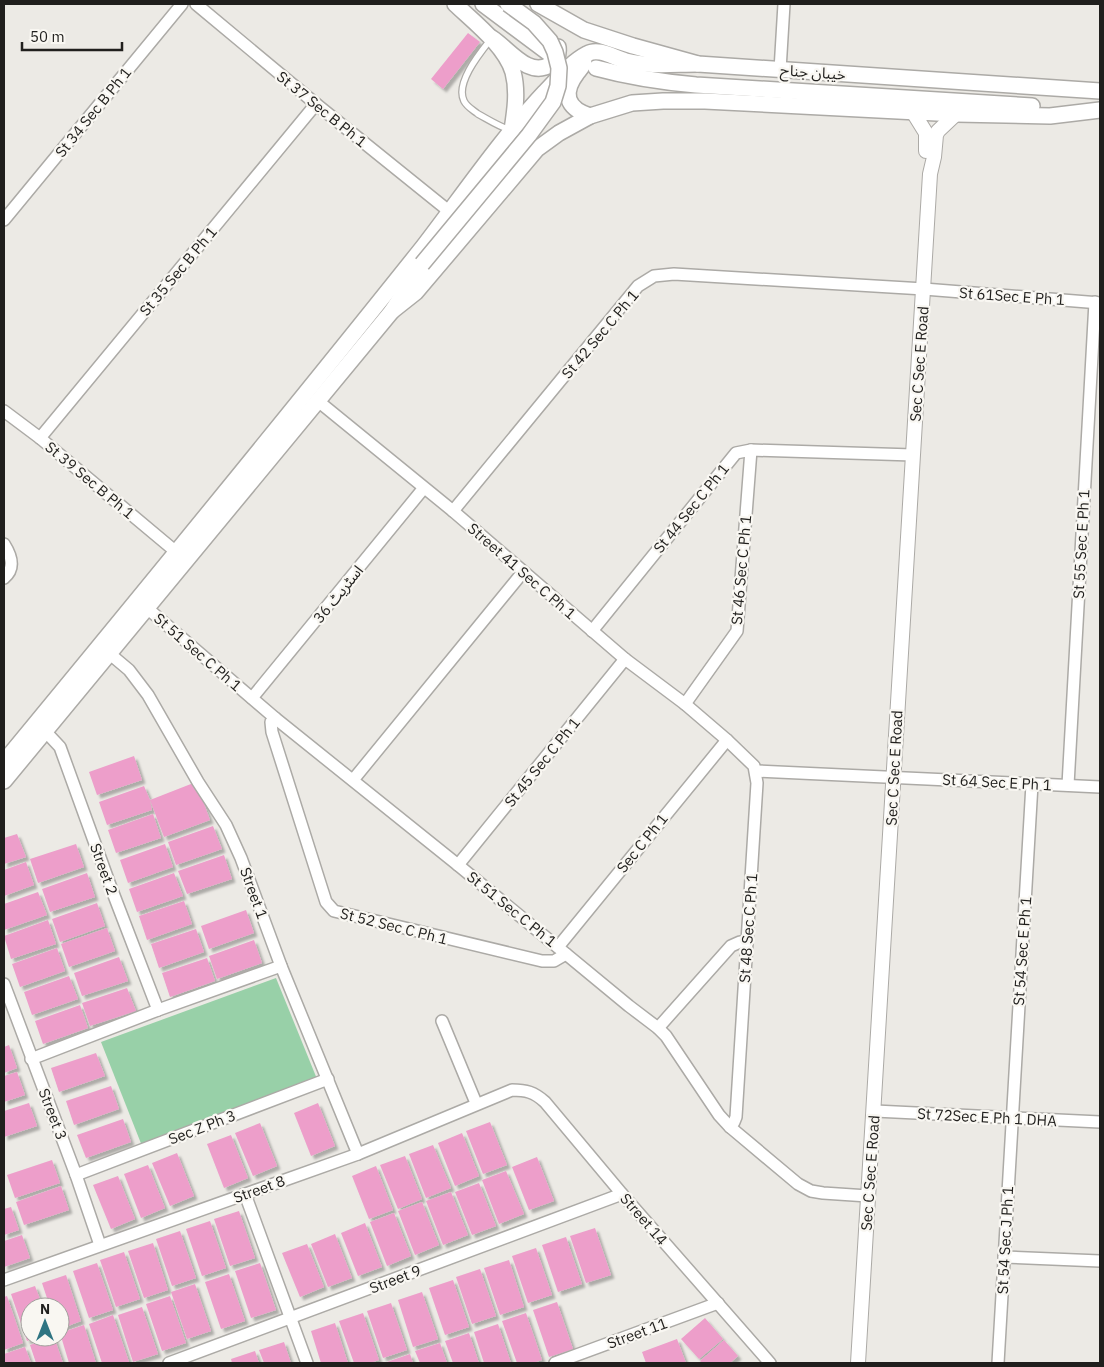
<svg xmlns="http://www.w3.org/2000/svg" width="1104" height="1367" viewBox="0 0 1104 1367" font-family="'IBM Plex Sans','Noto Sans Arabic',sans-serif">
	<defs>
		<filter id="shadow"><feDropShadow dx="3.5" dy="3.5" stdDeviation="1" flood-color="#0004"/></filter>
	</defs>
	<rect width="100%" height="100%" fill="#eceae5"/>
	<path fill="#98d0a8" d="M 276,978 L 317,1079 L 142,1146 L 101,1042 Z"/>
	<g fill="#ed9eca" filter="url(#shadow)">
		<path d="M 468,33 L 480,42 L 443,89 L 431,79 Z"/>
		<path d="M 134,756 L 142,780 L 97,795 L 89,772 Z"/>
		<path d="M 196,782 L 210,820 L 164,837 L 150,800 L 152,810 L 107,825 L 99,802 L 144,786 L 150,800 Z"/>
		<path d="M 153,814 L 161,838 L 116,853 L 108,830 Z"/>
		<path d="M 213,826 L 222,849 L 176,865 L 168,842 Z"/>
		<path d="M 17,834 L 26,857 L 4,864 L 4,838 Z"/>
		<path d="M 76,844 L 84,867 L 38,883 L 30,859 Z"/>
		<path d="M 165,844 L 173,867 L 128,883 L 120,860 Z"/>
		<path d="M 224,855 L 232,879 L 187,894 L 178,871 Z"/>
		<path d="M 26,862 L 34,885 L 4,896 L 4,870 Z"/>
		<path d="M 87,873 L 95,897 L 50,912 L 42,889 Z"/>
		<path d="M 174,873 L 183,896 L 137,912 L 129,889 Z"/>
		<path d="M 38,892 L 47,915 L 4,930 L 4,904 Z"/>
		<path d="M 184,901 L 192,924 L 147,940 L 139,916 Z"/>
		<path d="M 97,903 L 105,926 L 60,942 L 52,919 Z"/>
		<path d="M 246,910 L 254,933 L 209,949 L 201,926 Z"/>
		<path d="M 48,920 L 56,944 L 11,959 L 4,936 Z"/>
		<path d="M 107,928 L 115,951 L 69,967 L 61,944 Z"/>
		<path d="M 196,929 L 204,952 L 159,968 L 151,944 Z"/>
		<path d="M 254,940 L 262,963 L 217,979 L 209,956 Z"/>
		<path d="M 57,948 L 65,971 L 20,987 L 12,964 Z"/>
		<path d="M 119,957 L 128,981 L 82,996 L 74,973 Z"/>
		<path d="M 207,958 L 215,981 L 170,997 L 162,973 Z"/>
		<path d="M 69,976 L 78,999 L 32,1015 L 24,992 Z"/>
		<path d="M 127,988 L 136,1011 L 90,1026 L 82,1003 Z"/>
		<path d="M 80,1005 L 88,1028 L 43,1044 L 35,1021 Z"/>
		<path d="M 9,1045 L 17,1068 L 4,1073 L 4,1047 Z"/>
		<path d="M 96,1053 L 105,1076 L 59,1092 L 51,1068 Z"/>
		<path d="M 17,1072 L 25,1095 L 4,1102 L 4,1076 Z"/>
		<path d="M 111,1086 L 119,1109 L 74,1125 L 66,1101 Z"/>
		<path d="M 29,1103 L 37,1126 L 4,1137 L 4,1111 Z"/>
		<path d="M 318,1103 L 335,1146 L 311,1156 L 294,1113 Z"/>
		<path d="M 123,1119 L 131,1142 L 86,1158 L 77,1135 Z"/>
		<path d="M 490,1122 L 507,1165 L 483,1174 L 466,1131 Z"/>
		<path d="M 260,1123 L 277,1166 L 253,1176 L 235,1133 Z"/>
		<path d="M 462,1133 L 479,1176 L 455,1186 L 438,1143 Z"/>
		<path d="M 231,1135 L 248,1178 L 224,1188 L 207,1144 Z"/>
		<path d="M 433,1145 L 451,1188 L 426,1198 L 409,1154 Z"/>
		<path d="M 177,1153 L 194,1196 L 170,1206 L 152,1163 Z"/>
		<path d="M 405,1156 L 422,1199 L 398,1209 L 380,1165 Z"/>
		<path d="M 537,1157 L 554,1201 L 529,1210 L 512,1167 Z"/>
		<path d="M 52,1160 L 60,1183 L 15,1198 L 7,1175 Z"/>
		<path d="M 148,1165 L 165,1208 L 141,1218 L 124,1174 Z"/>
		<path d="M 376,1166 L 393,1210 L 369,1219 L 352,1176 Z"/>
		<path d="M 506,1171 L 524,1214 L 499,1224 L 482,1180 Z"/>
		<path d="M 118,1176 L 135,1219 L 111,1229 L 93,1185 Z"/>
		<path d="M 479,1183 L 496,1226 L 472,1235 L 455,1192 Z"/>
		<path d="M 61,1186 L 69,1210 L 24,1225 L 16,1202 Z"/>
		<path d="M 451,1192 L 468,1235 L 443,1245 L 426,1201 Z"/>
		<path d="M 422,1202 L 439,1245 L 415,1255 L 398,1211 Z"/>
		<path d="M 11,1207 L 19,1230 L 4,1235 L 4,1209 Z"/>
		<path d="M 239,1211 L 255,1258 L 230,1266 L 214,1219 Z"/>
		<path d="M 394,1213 L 411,1256 L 387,1266 L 370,1222 Z"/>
		<path d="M 210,1221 L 226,1268 L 202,1276 L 186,1229 Z"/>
		<path d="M 365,1223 L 382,1267 L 358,1276 L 341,1233 Z"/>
		<path d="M 595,1228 L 611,1275 L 586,1283 L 570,1236 Z"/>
		<path d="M 180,1231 L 196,1278 L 172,1286 L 156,1239 Z"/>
		<path d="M 335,1234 L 352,1278 L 328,1287 L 311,1244 Z"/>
		<path d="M 22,1235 L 30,1258 L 4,1267 L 4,1241 Z"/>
		<path d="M 566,1237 L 582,1284 L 558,1292 L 542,1245 Z"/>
		<path d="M 153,1243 L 168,1290 L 144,1298 L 128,1251 Z"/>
		<path d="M 307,1244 L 324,1287 L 300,1297 L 282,1253 Z"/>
		<path d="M 536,1248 L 552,1295 L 528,1303 L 512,1256 Z"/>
		<path d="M 124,1252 L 140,1299 L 116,1307 L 100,1260 Z"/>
		<path d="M 509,1260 L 524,1307 L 500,1315 L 484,1268 Z"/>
		<path d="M 97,1263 L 113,1310 L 89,1318 L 73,1271 Z"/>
		<path d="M 260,1263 L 276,1310 L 251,1318 L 235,1271 Z"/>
		<path d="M 480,1269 L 496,1316 L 472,1324 L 456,1277 Z"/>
		<path d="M 229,1274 L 245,1321 L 221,1329 L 205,1282 Z"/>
		<path d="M 66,1275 L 81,1321 L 60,1329 L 60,1307 L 50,1307 L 42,1283 Z"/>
		<path d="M 453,1280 L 469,1327 L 445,1335 L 429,1288 Z"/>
		<path d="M 195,1284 L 211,1331 L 187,1339 L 171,1292 Z"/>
		<path d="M 35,1286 L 43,1307 L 30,1307 L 30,1337 L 38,1337 L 27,1341 L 11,1294 Z"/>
		<path d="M 422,1292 L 438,1339 L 413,1347 L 398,1300 Z"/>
		<path d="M 7,1296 L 23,1343 L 4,1350 L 4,1297 Z"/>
		<path d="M 170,1296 L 186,1343 L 162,1351 L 146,1304 Z"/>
		<path d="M 557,1302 L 573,1349 L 549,1357 L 533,1310 Z"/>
		<path d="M 391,1303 L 407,1350 L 383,1358 L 367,1311 Z"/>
		<path d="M 142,1307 L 158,1354 L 133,1362 L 118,1315 Z"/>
		<path d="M 363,1313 L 379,1360 L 370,1363 L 354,1363 L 339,1321 Z"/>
		<path d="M 526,1313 L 542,1360 L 533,1363 L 517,1363 L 502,1321 Z"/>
		<path d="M 113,1315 L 129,1362 L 126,1363 L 102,1363 L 89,1324 Z"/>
		<path d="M 705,1318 L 723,1339 L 699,1359 L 681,1339 Z"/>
		<path d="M 335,1323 L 348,1363 L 321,1363 L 311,1331 Z"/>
		<path d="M 498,1324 L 511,1363 L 484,1363 L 474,1332 Z"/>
		<path d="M 84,1325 L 96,1363 L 69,1363 L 60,1333 Z"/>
		<path d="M 469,1333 L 479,1363 L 453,1363 L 445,1341 Z"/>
		<path d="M 54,1337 L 63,1363 L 36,1363 L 30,1345 Z"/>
		<path d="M 677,1339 L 686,1363 L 646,1363 L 642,1352 Z"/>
		<path d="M 724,1340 L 738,1356 L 730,1363 L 702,1363 L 700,1361 Z"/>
		<path d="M 284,1342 L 291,1363 L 264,1363 L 259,1350 Z"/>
		<path d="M 440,1343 L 447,1363 L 420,1363 L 415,1351 Z"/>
		<path d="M 25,1347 L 31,1363 L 4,1363 L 4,1354 Z"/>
		<path d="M 255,1351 L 259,1363 L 232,1363 L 231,1359 Z"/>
		<path d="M 410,1354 L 413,1363 L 384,1363 Z"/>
	</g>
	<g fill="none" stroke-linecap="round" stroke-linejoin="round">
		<defs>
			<path id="service" d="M 491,39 C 480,53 455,83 464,101 C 467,107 473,110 478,114 C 489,120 498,126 510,130"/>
			<g id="minor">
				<path d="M 196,4 L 316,104 L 450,212"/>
				<path d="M 780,70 L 784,4"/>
				<path d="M 4,220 L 182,4"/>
				<path d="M 318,401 L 453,511 L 625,659 L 685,704 L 727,740 L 754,766 L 757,783 L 736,1117 L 734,1122 L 730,1127"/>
				<path d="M 4,411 L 40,438 L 175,551"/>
				<path d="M 40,438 L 316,104"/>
				<path d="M 453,511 L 638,286 L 654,276 L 674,274 L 924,289 L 1100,303"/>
				<path d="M 4,544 C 11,555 16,568 4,578"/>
				<path d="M 147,608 L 275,718 L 458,865 L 629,1006 L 658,1028 L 666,1036 L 719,1115 L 730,1127 L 798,1184 L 811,1191 L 823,1193 L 868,1196"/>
				<path d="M 592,631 L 736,453 L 751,450 L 913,455"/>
				<path d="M 110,654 L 129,670 L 148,695 L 198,782 L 226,825 L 241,858 L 281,966 L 358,1154"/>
				<path d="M 252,698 L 423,489"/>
				<path d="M 685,704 L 737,631 L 751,450"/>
				<path d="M 275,718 L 271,722 L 272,732 L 326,902 L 334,911 L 542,961 L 554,961 L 566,954"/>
				<path d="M 45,731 L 60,747 L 110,885 L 158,1010"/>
				<path d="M 756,771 L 1100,787"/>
				<path d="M 353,780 L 523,572"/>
				<path d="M 1068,785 L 1095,302"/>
				<path d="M 458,865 L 625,659"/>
				<path d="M 558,947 L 727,740"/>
				<path d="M 4,984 L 76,1175 L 100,1245"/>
				<path d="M 442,1021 L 476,1103"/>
				<path d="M 658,1028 L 731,946 L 740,942 L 747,942"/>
				<path d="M 31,1059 L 158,1010 L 281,966"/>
				<path d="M 875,1111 L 1100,1122"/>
				<path d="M 76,1175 L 328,1079"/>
				<path d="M 245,1194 L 307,1363"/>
				<path d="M 1004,1257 L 1100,1261"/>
				<path d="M 4,1280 L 358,1154 L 512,1090 C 526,1090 534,1092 545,1102 L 622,1194 L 770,1363"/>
				<path d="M 169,1363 L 622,1194"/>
				<path d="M 555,1363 L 718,1303"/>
				<path d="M 998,1363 L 1032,784"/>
			</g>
			<g id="tertiary">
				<path d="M 913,112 L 926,133 L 926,151"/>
				<path d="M 858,1363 L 930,174 L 934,157 L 936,135 L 938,131 L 956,114"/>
			</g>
			<g id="secondary">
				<path d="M 455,4 C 474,22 505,46 513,72 C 518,91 515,111 512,130"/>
				<path d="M 483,4 L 550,54"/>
				<path d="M 538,4 L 584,30 L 633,46 L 698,64 L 1100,91"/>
				<path d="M 492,38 C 509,49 529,79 551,64 C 557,60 559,55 558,47"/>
				<path d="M 584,59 C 584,65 581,68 577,73 C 562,93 566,108 590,116"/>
				<path d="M 596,68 C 629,77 662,82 696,85 L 1032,106"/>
				<path d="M 392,311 L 416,292 L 537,149 L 559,133 L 590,116 L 632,103 L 663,101 L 705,101 L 956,114 L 1050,116 L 1100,110"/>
				<path d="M 4,762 C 145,591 285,420 423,247 C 463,195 500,140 545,92 C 558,79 570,63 587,54 C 599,47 614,58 626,61 C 650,67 674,64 698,64"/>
				<path d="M 4,781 L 392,311 L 422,264"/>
			</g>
		</defs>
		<use href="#service" stroke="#acaaa6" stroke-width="8"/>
		<use href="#minor" stroke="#acaaa6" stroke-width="14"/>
		<use href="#tertiary" stroke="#acaaa6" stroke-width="16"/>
		<use href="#secondary" stroke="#acaaa6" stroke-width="18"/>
		<use href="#service" stroke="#fff" stroke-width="5.5"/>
		<use href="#minor" stroke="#fff" stroke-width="11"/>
		<use href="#tertiary" stroke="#fff" stroke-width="14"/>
		<use href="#secondary" stroke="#fff" stroke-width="15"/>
		<defs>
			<path id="secondary-bridge" d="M 422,264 L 529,135 L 553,102 L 558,86 L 559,68 L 555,52 L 550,41 L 534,23 L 508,4"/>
		</defs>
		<use href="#secondary-bridge" stroke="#acaaa6" stroke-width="18" stroke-linecap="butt"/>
		<use href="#secondary-bridge" stroke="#fff" stroke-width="15"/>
	</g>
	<g text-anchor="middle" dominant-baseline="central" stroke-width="4.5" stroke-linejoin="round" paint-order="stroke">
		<g font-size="15" fill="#201f1d" stroke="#f9f7f2">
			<text transform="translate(813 72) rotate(4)">خیبان جناح</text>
			<text transform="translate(322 109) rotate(39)">St 37 Sec B Ph 1</text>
			<text transform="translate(93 112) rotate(-51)">St 34 Sec B Ph 1</text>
			<text transform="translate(178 271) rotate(-50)">St 35 Sec B Ph 1</text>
			<text transform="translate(1012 296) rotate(4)">St 61Sec E Ph 1</text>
			<text transform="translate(600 334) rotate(-50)">St 42 Sec C Ph 1</text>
			<text transform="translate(919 364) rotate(-86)">Sec C Sec E Road</text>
			<text transform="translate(90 480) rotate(40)">St 39 Sec B Ph 1</text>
			<text transform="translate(691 508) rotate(-51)">St 44 Sec C Ph 1</text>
			<text transform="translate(1081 544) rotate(-87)">St 55 Sec E Ph 1</text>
			<text transform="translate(741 570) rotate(-85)">St 46 Sec C Ph 1</text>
			<text transform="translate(522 571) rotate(41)">Street 41 Sec C Ph 1</text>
			<text transform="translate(338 594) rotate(-51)">اسٹریٹ 36</text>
			<text transform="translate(198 652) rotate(41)">St 51 Sec C Ph 1</text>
			<text transform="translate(542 762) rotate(-51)">St 45 Sec C Ph 1</text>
			<text transform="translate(894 768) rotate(-87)">Sec C Sec E Road</text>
			<text transform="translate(997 782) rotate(3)">St 64 Sec E Ph 1</text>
			<text transform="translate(642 843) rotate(-51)">Sec C Ph 1</text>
			<text transform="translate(104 869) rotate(70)">Street 2</text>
			<text transform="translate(254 893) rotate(70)">Street 1</text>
			<text transform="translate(512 909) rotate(39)">St 51 Sec C Ph 1</text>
			<text transform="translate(394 926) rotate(14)">St 52 Sec C Ph 1</text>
			<text transform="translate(748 928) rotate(-86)">St 48 Sec C Ph 1</text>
			<text transform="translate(1022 951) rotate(-86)">St 54 Sec E Ph 1</text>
			<text transform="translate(53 1114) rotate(69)">Street 3</text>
			<text transform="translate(987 1117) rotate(3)">St 72Sec E Ph 1 DHA</text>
			<text transform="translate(202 1127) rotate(-21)">Sec Z Ph 3</text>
			<text transform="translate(870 1173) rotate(-86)">Sec C Sec E Road</text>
			<text transform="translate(259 1189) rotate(-20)">Street 8</text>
			<text transform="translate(644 1219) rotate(49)">Street 14</text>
			<text transform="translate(1005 1240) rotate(-87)">St 54 Sec J Ph 1</text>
			<text transform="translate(395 1279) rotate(-21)">Street 9</text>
			<text transform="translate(637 1333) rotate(-20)">Street 11</text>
		</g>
	</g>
	<rect width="1104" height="1367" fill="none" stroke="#201f1d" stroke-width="10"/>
	<g transform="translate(45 1322)"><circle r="24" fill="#f9f7f2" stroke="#a2a19d"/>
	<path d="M0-4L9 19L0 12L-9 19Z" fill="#2f7482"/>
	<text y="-8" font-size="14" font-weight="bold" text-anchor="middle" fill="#201f1d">N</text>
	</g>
	<path d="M22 42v8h100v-8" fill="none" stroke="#201f1d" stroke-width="2.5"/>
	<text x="30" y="42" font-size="15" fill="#201f1d" stroke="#f9f7f2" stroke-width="4" paint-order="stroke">50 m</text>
</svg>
